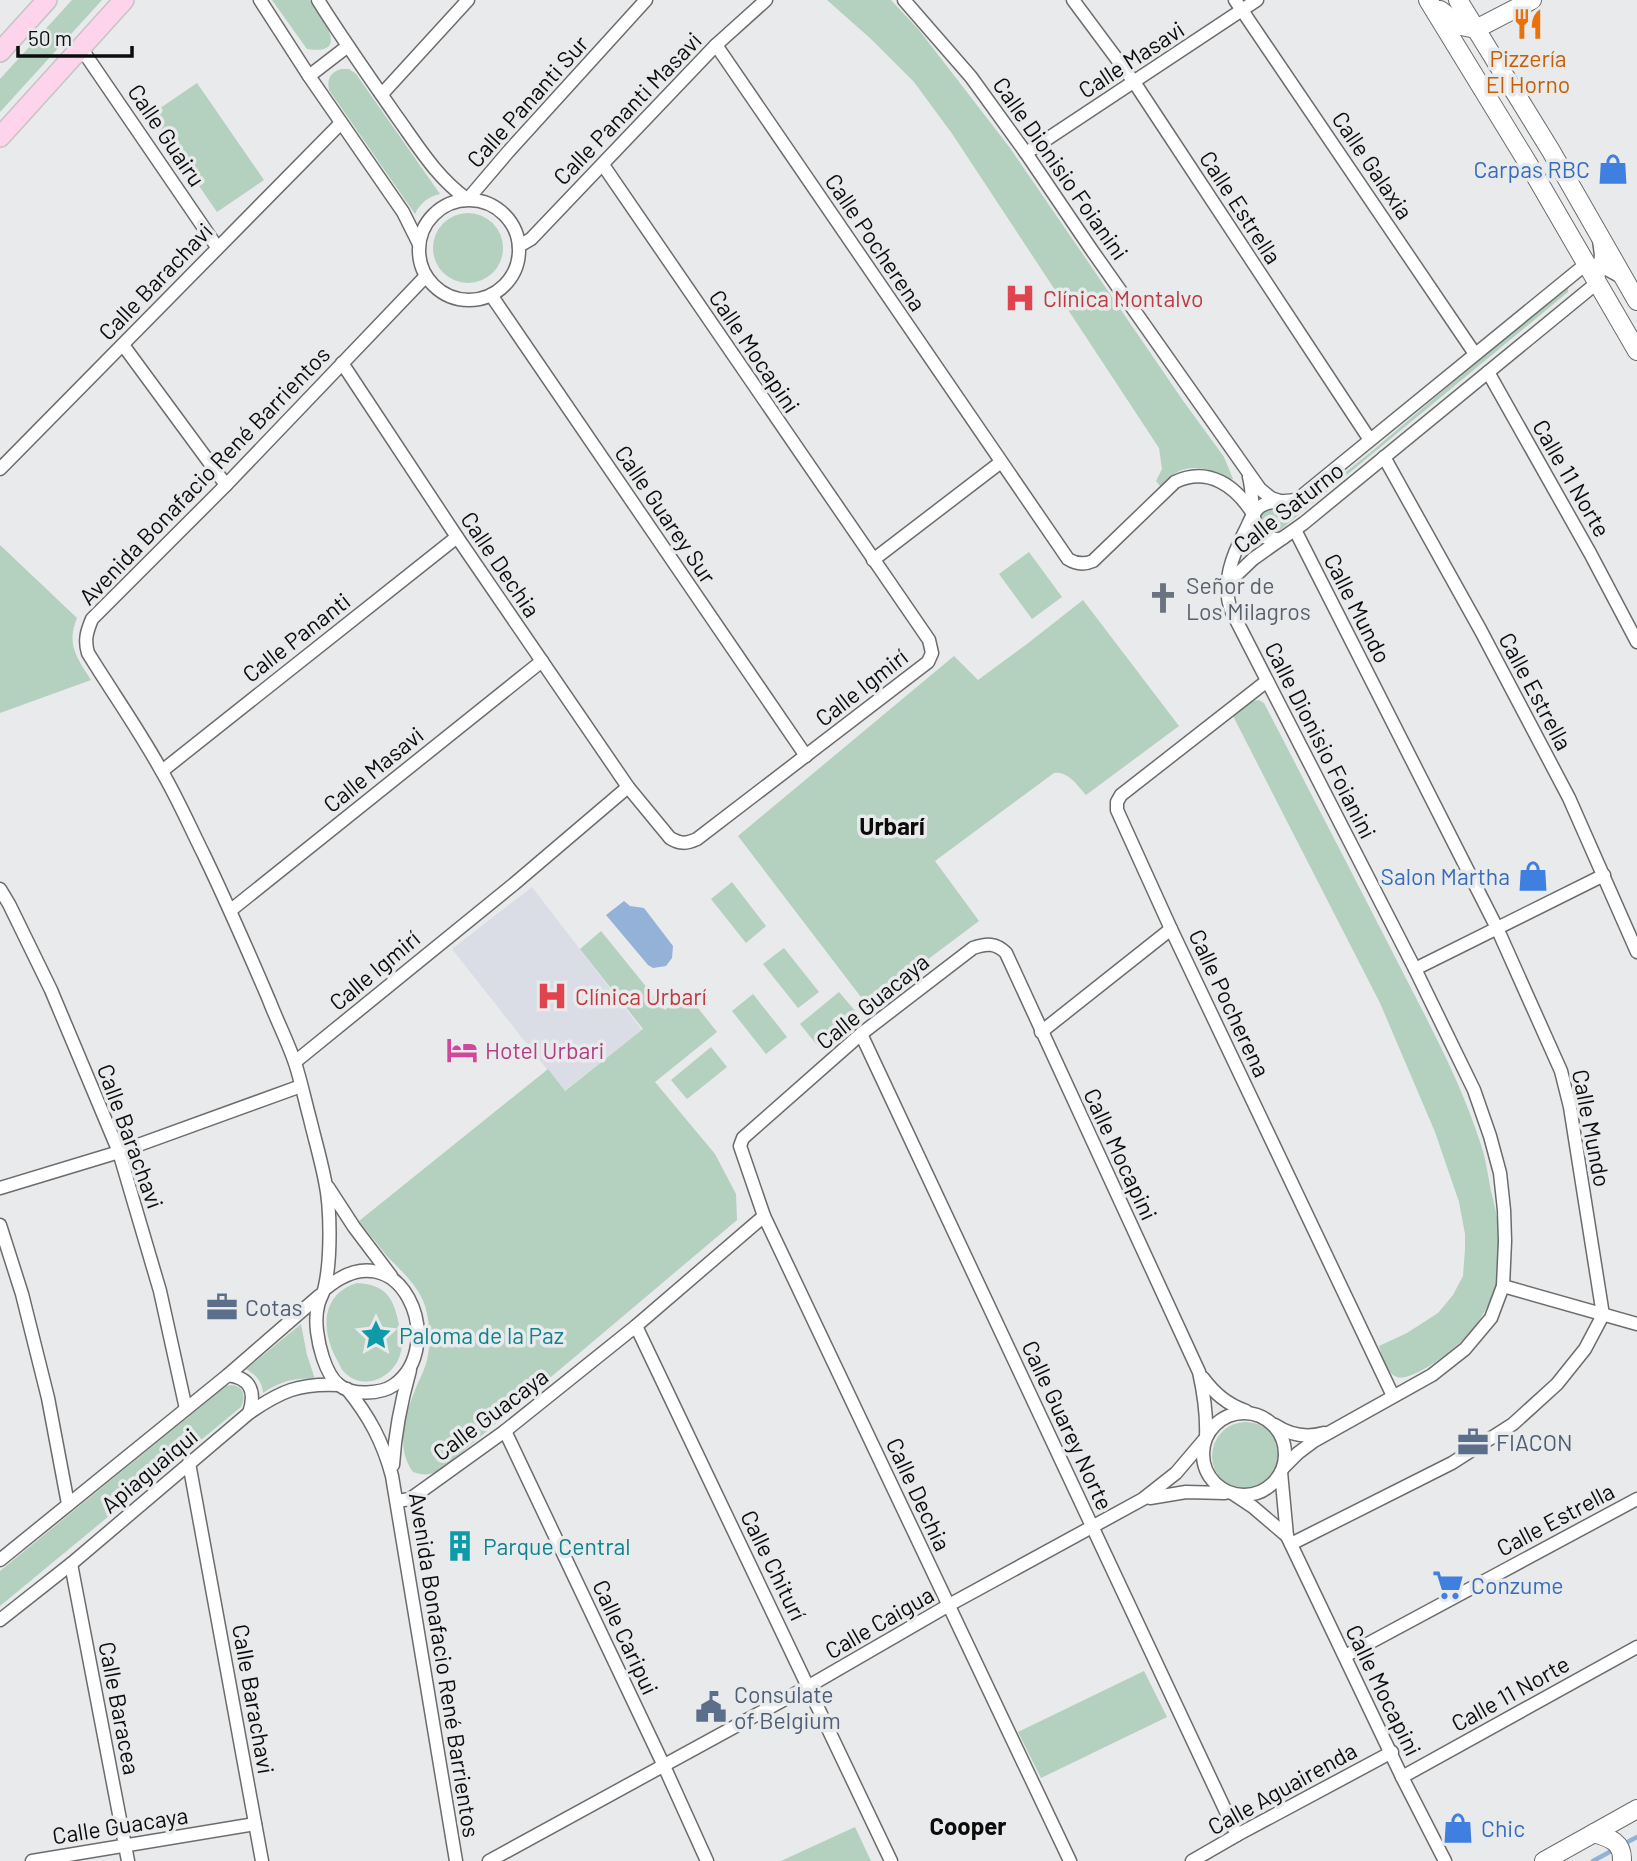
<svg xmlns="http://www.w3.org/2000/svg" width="1637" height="1861" viewBox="0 0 1637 1861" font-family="Barlow,sans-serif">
	<rect width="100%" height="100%" fill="#e9eaeb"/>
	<path fill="#dadde5" d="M 532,887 L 642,1030 L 564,1091 L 452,949 Z"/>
	<g fill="#b4d0bf">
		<path d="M 72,0 L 102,0 L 0,112 L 0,79 Z"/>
		<path d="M 272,0 L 309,0 C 321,16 353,56 307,49 Z"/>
		<path d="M 827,0 L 891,0 L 919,30 L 1010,148 L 1184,402 L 1224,457 L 1233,479 L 1230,480 C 1216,470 1196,464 1179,471 C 1172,475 1167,482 1161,487 L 1156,481 L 1162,469 L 1159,448 L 953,135 L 914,82 L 871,39 Z"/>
		<path d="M 341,69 L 349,69 L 356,74 L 440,194 C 428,197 420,203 415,214 L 329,90 C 327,78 330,73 341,69 Z"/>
		<path d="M 197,83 L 264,180 L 217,212 L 150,115 Z"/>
		<circle cx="468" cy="248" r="35"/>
		<path d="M 1568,288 L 1568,292 L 1279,531 L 1270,531 L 1260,524 L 1260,515 L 1268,509 L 1287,511 L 1298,510 L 1372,451 L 1563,289 Z"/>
		<path d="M 0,545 L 77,618 C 66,644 77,658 91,680 L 0,713 Z"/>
		<path d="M 1029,552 L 1062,597 L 1032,619 L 999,574 Z"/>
		<path d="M 1083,600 L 1179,726 L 1086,795 C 1077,785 1068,771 1054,773 L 935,861 L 979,921 L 867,1005 L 738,836 L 954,656 L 978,680 L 1027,644 Z"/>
		<path d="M 1259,700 L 1264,703 C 1308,788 1352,873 1395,957 C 1426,1018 1460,1079 1481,1145 C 1486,1159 1488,1176 1491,1191 C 1494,1203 1497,1215 1498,1227 C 1501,1248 1501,1271 1495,1290 C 1489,1305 1481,1319 1471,1332 C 1461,1344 1413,1383 1397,1377 C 1386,1373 1382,1356 1379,1346 L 1407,1333 L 1438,1313 L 1453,1295 L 1463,1276 L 1465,1249 L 1465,1234 L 1459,1202 L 1435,1132 L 1380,1003 L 1231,712 L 1245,702 Z"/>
		<path d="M 732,882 L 766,926 L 746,943 L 711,899 Z"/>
		<path d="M 601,931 L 665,1010 L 686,993 L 717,1032 L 655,1082 L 715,1154 L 736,1194 L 737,1220 L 442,1469 C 432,1475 424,1476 413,1472 C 394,1446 406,1412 417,1385 C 421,1377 425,1368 427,1360 C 431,1342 430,1323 425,1306 C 419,1286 400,1270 386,1255 C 377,1244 368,1232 359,1221 L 548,1069 L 565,1091 L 643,1029 L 580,949 Z"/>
		<path d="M 784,948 L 819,992 L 798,1008 L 763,964 Z"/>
		<path d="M 839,992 L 857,1013 L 817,1045 L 800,1024 Z"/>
		<path d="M 753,994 L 787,1037 L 766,1054 L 732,1011 Z"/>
		<path d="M 711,1047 L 727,1067 L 687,1099 L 671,1080 Z"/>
		<path d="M 357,1283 C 389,1285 394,1300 400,1329 C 402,1338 403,1346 400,1355 C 393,1378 363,1392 344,1372 C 341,1369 339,1363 336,1358 C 321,1329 321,1294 357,1283 Z"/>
		<path d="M 301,1324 L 307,1355 L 315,1379 C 295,1377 279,1382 263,1393 C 262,1381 256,1375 246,1369 Z"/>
		<path d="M 232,1385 C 244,1386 246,1397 241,1407 L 0,1606 L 0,1571 L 226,1386 Z"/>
		<circle cx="1246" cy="1456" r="34"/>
		<path d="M 1144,1671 L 1167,1717 L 1041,1778 L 1018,1732 Z"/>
		<path d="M 855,1827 L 871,1861 L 781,1861 Z"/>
	</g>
	<path fill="#94b2d8" d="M 624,901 L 630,906 L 644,908 L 673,946 L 672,958 L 666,966 L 653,968 L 648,965 L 606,915 Z"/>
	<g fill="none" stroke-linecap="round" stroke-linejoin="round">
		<g stroke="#94b2d8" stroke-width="4.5">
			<path d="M 1622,1845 L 1637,1837"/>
			<path d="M 1593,1861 L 1615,1849"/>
		</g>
		<defs>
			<g id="street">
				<path d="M 260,0 L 309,76 L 403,212 L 419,244"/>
				<path d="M 318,0 C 343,40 370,78 397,117 C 418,146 437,178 467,199"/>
				<path d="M 904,0 L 971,77 L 1026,153 L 1091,249 L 1260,489 L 1271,498 L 1280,501"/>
				<path d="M 1073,0 L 1134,82 L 1370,440"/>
				<path d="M 1235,0 L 1475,354"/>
				<path d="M 716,45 L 1068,559 C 1076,564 1084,565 1093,561 L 1175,482 C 1208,466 1236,486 1253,514"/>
				<path d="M 81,48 L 217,247"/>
				<path d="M 309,76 L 348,46"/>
				<path d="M 382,94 L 468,0"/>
				<path d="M 1026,153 L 1257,0"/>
				<path d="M 468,199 L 508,152 L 646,0"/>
				<circle cx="469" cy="250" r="50"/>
				<path d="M 519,246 L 531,239 L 716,45 L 766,0"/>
				<path d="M 491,295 L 806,756"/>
				<path d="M 123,345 L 226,485"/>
				<path d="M 342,363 L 457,537 L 628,787 L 670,838 C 680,844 686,844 697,839 L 928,662 L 932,653 L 929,640 L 603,165"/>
				<path d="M 1488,372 L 1590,553 L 1637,642"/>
				<path d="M 1384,457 L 1481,631 L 1569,798 L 1637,952"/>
				<path d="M 0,469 L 341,123"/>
				<path d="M 1249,477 C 1256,501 1245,547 1283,538"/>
				<path d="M 873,560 L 1001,462"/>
				<path d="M 1227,584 L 1253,559 L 1304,523 L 1598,282 L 1601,255 L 1599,240"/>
				<path d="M 1267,681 L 1121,795 L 1117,802 L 1117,810 L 1171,929 L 1393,1396"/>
				<path d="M 162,771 L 457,537"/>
				<path d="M 0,889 L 9,904 L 51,990 L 119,1152 L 160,1291 L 186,1409"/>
				<path d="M 231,910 L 542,661"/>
				<path d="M 1415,969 L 1604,875"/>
				<path d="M 1041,1032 L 1171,929"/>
				<path d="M 861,1034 L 1237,1835"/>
				<path d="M 295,1062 L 514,884 L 628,787"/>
				<path d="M 328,1187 L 354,1227 L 391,1276"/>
				<path d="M 0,1188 L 119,1152 L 301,1086"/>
				<path d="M 0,1225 L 22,1294 L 48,1398 L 68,1504"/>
				<path d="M 1503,1286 L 1637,1324"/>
				<path d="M 325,1289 C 401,1225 449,1346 394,1385 C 381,1394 352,1396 339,1385 C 331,1379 326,1367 323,1358 C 318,1343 314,1321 318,1306 C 319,1299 324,1293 325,1286 C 331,1259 331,1208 325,1181 C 321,1160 315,1140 310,1119 C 305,1101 301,1081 295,1063 C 288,1042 277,1021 269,1000 C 248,951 227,903 204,855 C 190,827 177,797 161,770 C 139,730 112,692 88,653 C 84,640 87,631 92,619 L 226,485 L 426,276"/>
				<path d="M 636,1326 L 891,1861"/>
				<path d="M 228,1375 C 251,1378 256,1392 249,1413"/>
				<path d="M 1203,1378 C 1215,1394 1227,1404 1246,1411"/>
				<path d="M 347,1389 C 369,1416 383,1442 392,1476 L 456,1861"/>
				<circle cx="1244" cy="1454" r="41"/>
				<path d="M 1275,1425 C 1290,1435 1307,1438 1324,1433"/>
				<path d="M 505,1431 L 664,1766 L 707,1861"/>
				<path d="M 189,1463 L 262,1861"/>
				<path d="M 393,1465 C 395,1432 401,1402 410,1370"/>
				<path d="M 1284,1467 L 1298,1453 L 1314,1441 L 1432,1375 L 1465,1349 L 1491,1318 L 1503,1286 L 1505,1241 L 1504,1210 L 1500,1173 L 1490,1136 L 1474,1090 L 1415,969 L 1232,612 C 1220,584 1233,554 1246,529 C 1250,521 1253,511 1261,506 C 1271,499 1286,503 1298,499 L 1586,264 L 1601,266 L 1621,277"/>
				<path d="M 1281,1472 L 1287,1536 L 1402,1777 L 1445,1861"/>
				<path d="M 1235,1495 L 1253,1507 L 1287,1536"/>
				<path d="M 1150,1498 L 1186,1492 L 1225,1493"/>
				<path d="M 397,1501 L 410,1499 L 420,1492 L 505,1431 L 636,1326 L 764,1216"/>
				<path d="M 1291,1544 L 1452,1463 L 1513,1424 L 1557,1384 L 1585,1349 L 1603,1315 L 1570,1107 L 1561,1071 L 1497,928 L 1295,530"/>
				<path d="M 0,1560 L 228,1375 L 319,1296"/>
				<path d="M 71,1564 L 128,1861"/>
				<path d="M 0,1620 L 71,1564 L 249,1413 C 281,1391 299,1383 339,1385"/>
				<path d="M 1345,1656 L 1637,1499"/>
				<path d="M 1402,1777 L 1637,1647"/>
				<path d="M 32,1861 L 255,1824"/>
				<path d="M 489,1861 L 809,1686 L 949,1605 L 1143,1499 L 1176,1473 L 1204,1440"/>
				<path d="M 1070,1861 L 764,1216 L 740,1146 L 743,1138 L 861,1034 L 973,948 C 987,943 996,943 1006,953 L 1199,1372 C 1204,1394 1207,1414 1206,1437"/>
				<path d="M 1192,1861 L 1237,1835 L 1392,1752"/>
			</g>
			<g id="secondary">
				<path d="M 1428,0 L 1529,165 L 1637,351"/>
				<path d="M 1458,0 L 1551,151 L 1637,301"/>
				<path d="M 1440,10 L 1461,26 L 1476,29 L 1532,0"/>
				<path d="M 1594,1833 C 1610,1838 1623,1842 1622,1861"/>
				<path d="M 1544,1861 L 1637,1809"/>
			</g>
			<g id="primary">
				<path d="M 0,52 L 47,0"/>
				<path d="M 0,137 L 124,0"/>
			</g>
		</defs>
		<use href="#street" stroke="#6c6c6d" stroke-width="15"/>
		<use href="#secondary" stroke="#6c6c6d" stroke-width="20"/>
		<use href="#primary" stroke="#c4c5c5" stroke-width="22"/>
		<use href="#street" stroke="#fff" stroke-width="12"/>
		<use href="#secondary" stroke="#fff" stroke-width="18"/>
		<use href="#primary" stroke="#fed3ec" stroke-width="19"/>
	</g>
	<defs>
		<symbol id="restaurant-bare" viewBox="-9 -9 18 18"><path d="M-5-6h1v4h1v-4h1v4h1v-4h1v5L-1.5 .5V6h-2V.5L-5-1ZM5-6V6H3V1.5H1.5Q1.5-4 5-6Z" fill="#e8710a" stroke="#e9eaeb" stroke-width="2.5" paint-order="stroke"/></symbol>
		<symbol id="shop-bare" viewBox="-9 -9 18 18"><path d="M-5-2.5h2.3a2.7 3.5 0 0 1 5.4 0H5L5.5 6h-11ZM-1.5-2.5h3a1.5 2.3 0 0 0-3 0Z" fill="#3f7fe0" stroke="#e9eaeb" stroke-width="2.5" paint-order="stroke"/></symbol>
		<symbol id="hospital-bare" viewBox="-9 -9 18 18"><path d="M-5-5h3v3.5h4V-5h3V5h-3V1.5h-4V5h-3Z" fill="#e0444e" stroke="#e9eaeb" stroke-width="2.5" paint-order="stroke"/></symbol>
		<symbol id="church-bare" viewBox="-9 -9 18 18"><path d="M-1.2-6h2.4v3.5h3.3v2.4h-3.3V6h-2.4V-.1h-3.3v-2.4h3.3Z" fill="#6b7280" stroke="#e9eaeb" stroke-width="2.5" paint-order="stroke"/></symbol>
		<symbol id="hotel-bare" viewBox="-9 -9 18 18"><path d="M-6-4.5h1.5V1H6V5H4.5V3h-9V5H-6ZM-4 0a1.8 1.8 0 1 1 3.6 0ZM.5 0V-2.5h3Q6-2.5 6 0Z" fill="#d1479c" stroke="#e9eaeb" stroke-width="2.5" paint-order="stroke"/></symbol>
		<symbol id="office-bare" viewBox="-9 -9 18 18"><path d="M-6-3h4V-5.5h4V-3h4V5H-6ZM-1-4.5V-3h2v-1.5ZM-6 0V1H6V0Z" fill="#5c6f8a" stroke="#e9eaeb" stroke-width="2.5" paint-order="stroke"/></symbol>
		<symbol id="sight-bare" viewBox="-9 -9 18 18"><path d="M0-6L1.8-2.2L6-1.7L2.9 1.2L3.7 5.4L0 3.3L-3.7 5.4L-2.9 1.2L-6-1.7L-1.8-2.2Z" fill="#0f9aa8" stroke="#e9eaeb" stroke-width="2.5" paint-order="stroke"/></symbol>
		<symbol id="building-bare" viewBox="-9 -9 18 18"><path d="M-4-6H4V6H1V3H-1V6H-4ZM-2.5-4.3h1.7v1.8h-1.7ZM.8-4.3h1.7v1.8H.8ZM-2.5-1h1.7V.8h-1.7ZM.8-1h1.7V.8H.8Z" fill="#0f9aa8" stroke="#e9eaeb" stroke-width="2.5" paint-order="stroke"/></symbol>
		<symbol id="supermarket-bare" viewBox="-9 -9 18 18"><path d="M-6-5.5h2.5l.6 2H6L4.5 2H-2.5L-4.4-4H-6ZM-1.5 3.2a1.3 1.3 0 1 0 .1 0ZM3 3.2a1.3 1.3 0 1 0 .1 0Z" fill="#3f7fe0" stroke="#e9eaeb" stroke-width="2.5" paint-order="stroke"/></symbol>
		<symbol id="civic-bare" viewBox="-9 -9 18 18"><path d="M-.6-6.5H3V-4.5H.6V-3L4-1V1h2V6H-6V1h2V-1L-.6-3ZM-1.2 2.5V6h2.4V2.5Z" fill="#5c6f8a" stroke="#e9eaeb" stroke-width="2.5" paint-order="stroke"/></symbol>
	</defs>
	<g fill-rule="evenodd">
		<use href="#restaurant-bare" x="1506" y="2" width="44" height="44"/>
		<use href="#shop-bare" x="1591" y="147" width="44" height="44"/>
		<use href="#hospital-bare" x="998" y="276" width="44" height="44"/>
		<use href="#church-bare" x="1141" y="576" width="44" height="44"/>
		<use href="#shop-bare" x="1511" y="854" width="44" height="44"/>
		<use href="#hospital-bare" x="530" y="974" width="44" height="44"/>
		<use href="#hotel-bare" x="440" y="1028" width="44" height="44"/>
		<use href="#office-bare" x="200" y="1285" width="44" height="44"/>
		<use href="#sight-bare" x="354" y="1313" width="44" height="44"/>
		<use href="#office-bare" x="1451" y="1420" width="44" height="44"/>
		<use href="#building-bare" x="438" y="1524" width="44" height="44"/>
		<use href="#supermarket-bare" x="1426" y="1563" width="44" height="44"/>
		<use href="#civic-bare" x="689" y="1685" width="44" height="44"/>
		<use href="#shop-bare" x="1436" y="1806" width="44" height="44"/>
	</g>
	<g text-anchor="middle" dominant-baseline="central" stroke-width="7" stroke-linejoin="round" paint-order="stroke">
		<g font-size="23" fill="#c56008" stroke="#e9eaeb">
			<text x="1528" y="58">Pizzería<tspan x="1528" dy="26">El Horno</tspan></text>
		</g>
		<g font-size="23" fill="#0b0c0c" stroke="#e9eaeb">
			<text transform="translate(1131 59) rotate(-33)">Calle Masavi</text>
			<text transform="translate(527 101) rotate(-48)">Calle Pananti Sur</text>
			<text transform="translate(627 108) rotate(-46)">Calle Pananti Masavi</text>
			<text transform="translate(167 135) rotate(56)">Calle Guairu</text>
			<text transform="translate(1373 165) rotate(56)">Calle Galaxia</text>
			<text transform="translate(1061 168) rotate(55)">Calle Dionisio Foianini</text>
			<text transform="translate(1241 207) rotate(57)">Calle Estrella</text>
			<text transform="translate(876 242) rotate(56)">Calle Pocherena</text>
			<text transform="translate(155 281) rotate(-46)">Calle Barachavi</text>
			<text transform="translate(755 351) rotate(56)">Calle Mocapini</text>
			<text transform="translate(204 475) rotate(-46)">Avenida Bonafacio René Barrientos</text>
			<text transform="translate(1572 478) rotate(60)">Calle 11 Norte</text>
			<text transform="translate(1288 507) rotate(-38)">Calle Saturno</text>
			<text transform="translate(666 514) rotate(56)">Calle Guarey Sur</text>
			<text transform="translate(501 564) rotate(56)">Calle Dechia</text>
			<text transform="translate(1358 608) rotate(63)">Calle Mundo</text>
			<text transform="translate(296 637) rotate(-38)">Calle Pananti</text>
			<text transform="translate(861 687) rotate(-38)">Calle Igmirí</text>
			<text transform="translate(1536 691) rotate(62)">Calle Estrella</text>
			<text transform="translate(1321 740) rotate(63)">Calle Dionisio Foianini</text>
			<text transform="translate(373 769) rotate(-39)">Calle Masavi</text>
			<text transform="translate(374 970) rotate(-40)">Calle Igmirí</text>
			<text transform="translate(872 1001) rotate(-39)">Calle Guacaya</text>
			<text transform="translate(1230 1003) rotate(65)">Calle Pocherena</text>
			<text transform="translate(1592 1128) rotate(79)">Calle Mundo</text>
			<text transform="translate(131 1136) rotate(70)">Calle Barachavi</text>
			<text transform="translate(1121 1154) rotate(65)">Calle Mocapini</text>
			<text transform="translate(490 1414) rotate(-37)">Calle Guacaya</text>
			<text transform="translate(1068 1425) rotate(65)">Calle Guarey Norte</text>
			<text transform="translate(149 1470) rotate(-40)">Apiaguaiqui</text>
			<text transform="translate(919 1494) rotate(65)">Calle Dechia</text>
			<text transform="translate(1555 1519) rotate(-28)">Calle Estrella</text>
			<text transform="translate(774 1565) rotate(64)">Calle Chiturí</text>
			<text transform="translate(879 1622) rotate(-30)">Calle Caigua</text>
			<text transform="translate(626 1637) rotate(65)">Calle Caripui</text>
			<text transform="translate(445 1665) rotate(81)">Avenida Bonafacio René Barrientos</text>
			<text transform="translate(1384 1690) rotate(64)">Calle Mocapini</text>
			<text transform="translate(1510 1693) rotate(-29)">Calle 11 Norte</text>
			<text transform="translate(254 1699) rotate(80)">Calle Barachavi</text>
			<text transform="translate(120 1708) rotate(79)">Calle Baracea</text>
			<text transform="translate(1282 1788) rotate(-29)">Calle Aguairenda</text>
			<text transform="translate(120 1825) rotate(-9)">Calle Guacaya</text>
		</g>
		<g font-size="23" fill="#366cbe" stroke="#e9eaeb" text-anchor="end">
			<text x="1590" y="169">Carpas RBC</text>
			<text x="1510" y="876">Salon Martha</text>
			<text x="1471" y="1585" text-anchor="start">Conzume</text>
			<text x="1481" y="1828" text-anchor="start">Chic</text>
		</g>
		<g font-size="23" fill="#be3a42" stroke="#e9eaeb" text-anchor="start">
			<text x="1043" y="298">Clínica Montalvo</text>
			<text x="575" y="996">Clínica Urbarí</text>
		</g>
		<g font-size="23" fill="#5b616d" stroke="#e9eaeb" text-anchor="start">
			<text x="1186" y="585">Señor de<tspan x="1186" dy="26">Los Milagros</tspan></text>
		</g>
		<g font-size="23" fill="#b23c85" stroke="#e9eaeb" text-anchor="start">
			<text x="485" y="1050">Hotel Urbari</text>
		</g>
		<g font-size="23" fill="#4e5e75" stroke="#e9eaeb" text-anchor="start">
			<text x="245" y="1307">Cotas</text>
			<text x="1496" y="1442">FIACON</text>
			<text x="734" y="1694">Consulate<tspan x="734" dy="26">of Belgium</tspan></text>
		</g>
		<g font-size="23" fill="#0d838f" stroke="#e9eaeb" text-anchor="start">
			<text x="399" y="1335">Paloma de la Paz</text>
			<text x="483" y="1546">Parque Central</text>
		</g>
		<g font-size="24" font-weight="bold" fill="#0b0c0c" stroke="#e9eaeb">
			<text x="892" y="825">Urbarí</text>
			<text x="968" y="1825">Cooper</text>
		</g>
	</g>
	<path d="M18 46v10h114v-10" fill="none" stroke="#0b0c0c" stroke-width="3.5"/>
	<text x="28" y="46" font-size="21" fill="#0b0c0c" stroke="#e9eaeb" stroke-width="5" paint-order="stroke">50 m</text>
</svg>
